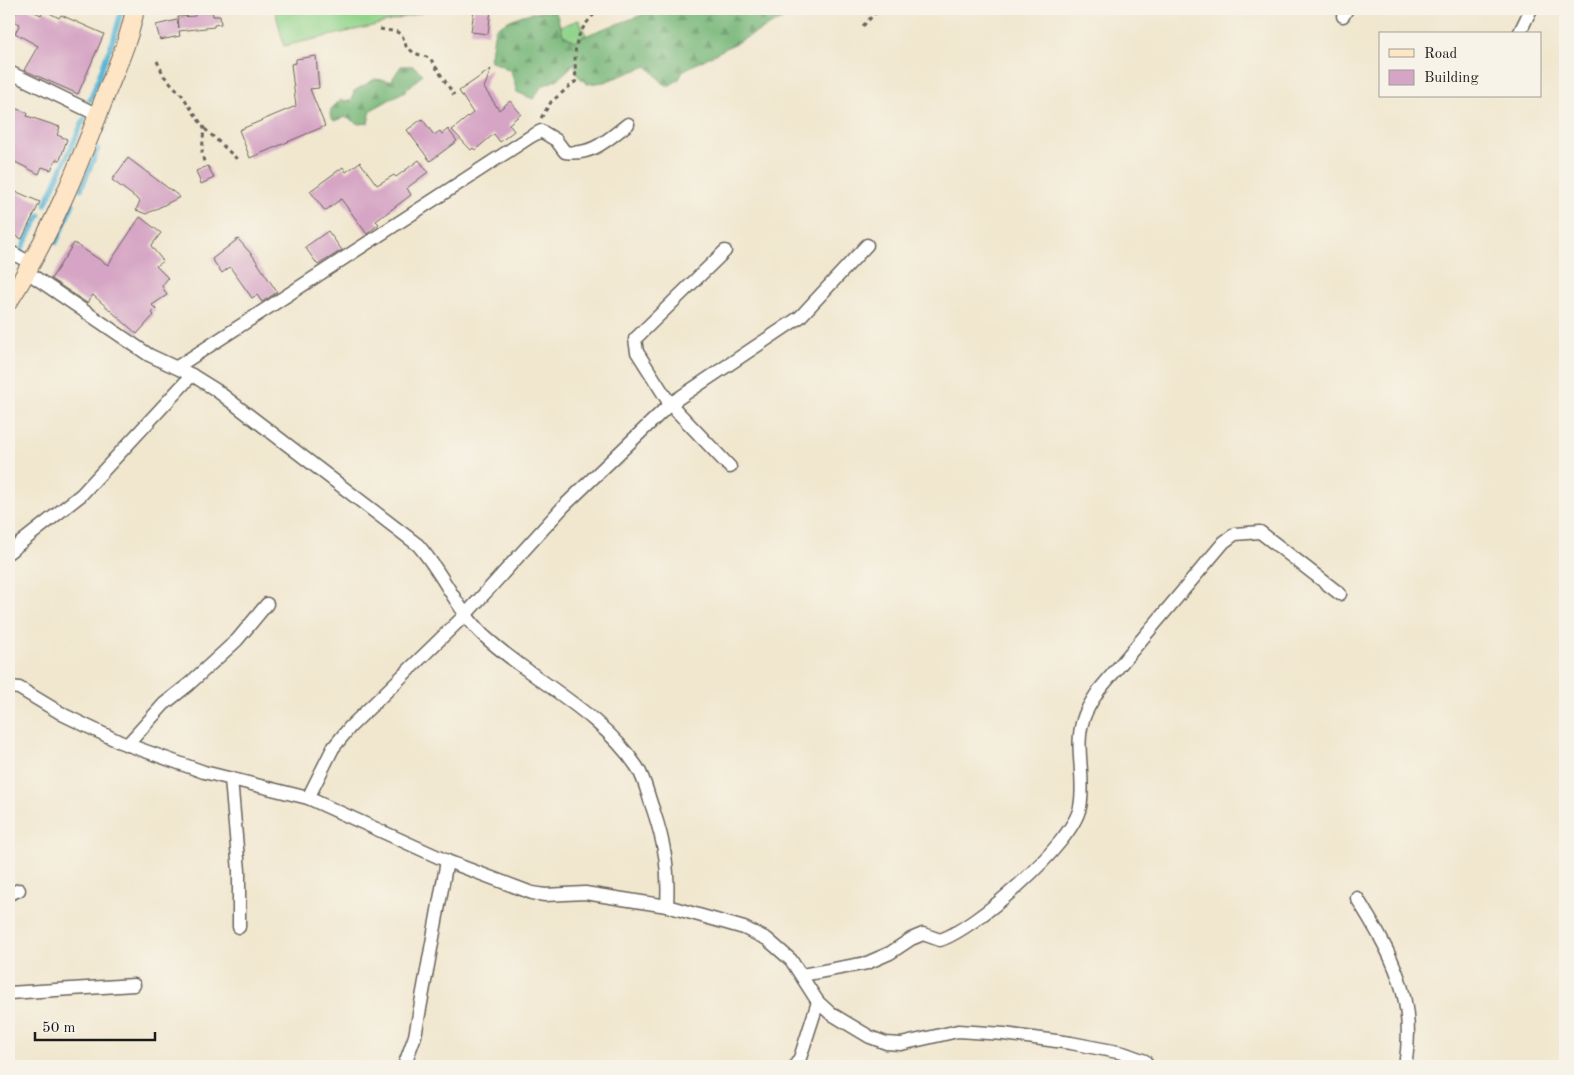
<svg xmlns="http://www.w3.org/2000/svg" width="1574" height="1075" viewBox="0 0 1574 1075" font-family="'Old Standard TT',serif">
	<defs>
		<pattern id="forest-firs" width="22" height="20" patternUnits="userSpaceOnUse" patternTransform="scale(1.25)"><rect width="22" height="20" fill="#75b677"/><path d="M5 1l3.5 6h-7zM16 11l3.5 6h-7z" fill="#5f9361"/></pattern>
	</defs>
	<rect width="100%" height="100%" fill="#f7f3e8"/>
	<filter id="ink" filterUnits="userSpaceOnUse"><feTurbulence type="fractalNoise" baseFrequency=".02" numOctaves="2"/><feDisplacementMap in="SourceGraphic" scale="10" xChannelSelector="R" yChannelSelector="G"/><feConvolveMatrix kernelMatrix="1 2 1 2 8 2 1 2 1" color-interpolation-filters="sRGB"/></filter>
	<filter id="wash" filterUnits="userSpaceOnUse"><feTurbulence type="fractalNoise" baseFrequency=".0096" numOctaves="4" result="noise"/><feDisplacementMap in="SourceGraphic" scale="20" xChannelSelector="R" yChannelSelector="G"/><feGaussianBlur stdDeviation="1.12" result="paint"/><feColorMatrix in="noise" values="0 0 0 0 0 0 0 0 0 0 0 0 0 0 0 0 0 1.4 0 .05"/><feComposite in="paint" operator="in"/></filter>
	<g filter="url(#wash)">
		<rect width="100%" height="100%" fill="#f1e7cf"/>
		<g fill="#92d48b" stroke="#577854">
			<path d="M 278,9 L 435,9 L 368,27 L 284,46 L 275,10 Z"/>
			<path d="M 579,20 L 586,35 L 575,41 L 563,35 L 561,26 Z"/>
		</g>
		<g fill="url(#forest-firs)" stroke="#48694a">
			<path d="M 655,9 L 797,9 L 788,16 L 684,70 L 679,79 L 667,87 L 647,66 L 604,82 L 587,84 L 576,74 L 575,63 L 558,79 L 542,86 L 533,99 L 517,92 L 511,71 L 490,60 L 495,29 C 514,16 532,10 556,12 L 563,35 L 575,41 C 601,27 629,22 655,9 Z"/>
			<path d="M 401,66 L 413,66 L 423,74 L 405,91 L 371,110 L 368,123 L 359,124 L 345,117 L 334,121 L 330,115 L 331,109 L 340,100 L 352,101 L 354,91 L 375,79 L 391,81 Z"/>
		</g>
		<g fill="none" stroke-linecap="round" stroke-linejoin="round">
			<g stroke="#57b5d5" stroke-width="5">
				<path d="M 90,100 L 114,37 L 122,9"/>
				<path d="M 81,189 L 98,149"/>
				<path d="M 45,205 L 84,119"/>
				<path d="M 56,243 L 73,204"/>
				<path d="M 20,252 L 40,215"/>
				<path d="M 9,274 L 14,263"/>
			</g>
		</g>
		<g id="blocks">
			<g fill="#d6a5c5">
				<path d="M 18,9 L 28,9 L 41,15 L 44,10 L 59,18 L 61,15 L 104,34 L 78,94 L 24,70 L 38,46 L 15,33 L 20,24 L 11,20 Z"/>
				<path d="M 194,9 L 212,9 L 213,16 L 220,16 L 221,24 L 214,25 L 214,27 L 179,31 L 180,36 L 160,40 L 156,25 L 177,20 L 179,28 L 178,17 L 195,16 Z"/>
				<path d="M 474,9 L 491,10 L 488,34 L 471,32 Z"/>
				<path d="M 316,56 L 319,88 L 310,89 L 325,126 L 250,158 L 239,130 L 296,106 L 291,64 L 296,63 L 296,59 Z"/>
				<path d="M 491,69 L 484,88 L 499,110 L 510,101 L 521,114 L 509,124 L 514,131 L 500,142 L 494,134 L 475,150 L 473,148 L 471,150 L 452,130 L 473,113 L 459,91 Z"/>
				<path d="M 9,106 L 28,113 L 27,116 L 60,127 L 57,135 L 67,139 L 60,160 L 56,159 L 51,170 L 42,167 L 39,174 L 9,159 Z"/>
				<path d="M 422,119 L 434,135 L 440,131 L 442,134 L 448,129 L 457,141 L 430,161 L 407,130 Z"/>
				<path d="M 128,158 L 180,197 L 146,214 L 136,210 L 140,201 L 112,180 Z"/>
				<path d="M 419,160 L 428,172 L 407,188 L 411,195 L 376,221 L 379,224 L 367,234 L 341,199 L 325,211 L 310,191 L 343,167 L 346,172 L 360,162 L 377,185 L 394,175 L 396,177 Z"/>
				<path d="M 208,166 L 214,178 L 201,184 L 196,171 Z"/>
				<path d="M 17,192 L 40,202 L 22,239 L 9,232 L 9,208 Z"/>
				<path d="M 140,217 L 161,233 L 151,246 L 163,261 L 156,266 L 168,278 L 162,286 L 167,295 L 152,305 L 156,309 L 152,313 L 154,315 L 137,334 L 93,295 L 87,303 L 51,279 L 74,243 L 108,265 Z"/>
				<path d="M 328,231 L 342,250 L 318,265 L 305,247 Z"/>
				<path d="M 238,239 L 253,256 L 277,292 L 262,302 L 257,295 L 252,298 L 230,267 L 222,273 L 212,259 Z"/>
			</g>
		</g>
	</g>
	<g filter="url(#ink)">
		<use href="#blocks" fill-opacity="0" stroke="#67635b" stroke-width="1"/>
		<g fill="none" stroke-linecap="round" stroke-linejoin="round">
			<defs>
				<g id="street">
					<path d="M 1343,16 L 1347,9"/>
					<path d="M 1519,34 L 1531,9"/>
					<path d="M 9,72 L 98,115"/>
					<path d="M 9,251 L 32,264"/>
					<path d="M 27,272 L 149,355 L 192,375 L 216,390 L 418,545 C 442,572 456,608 482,634 C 531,680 599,710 637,767 C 645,779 648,796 653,809 C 665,845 669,869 667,906"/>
					<path d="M 177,367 L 530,137 L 541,131 L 556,140 L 565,152 C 592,156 607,140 628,124"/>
					<path d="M 730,467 L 670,404 L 800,317 L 867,245"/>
					<path d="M 9,552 L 81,495 L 192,375"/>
					<path d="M 9,687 L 19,688 L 64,715 L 120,742 L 204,772 L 308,798 L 447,861 L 532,893 L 545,895 L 585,893 L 667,906 L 744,928 L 767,939 L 791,960 L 818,1002 L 830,1013 L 870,1037 L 886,1043 L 901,1044 L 958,1031 L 1004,1034 L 1071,1043 L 1123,1053 L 1145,1061 L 1147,1066"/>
					<path d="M 127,745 L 164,704 L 188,685 L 237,640 L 267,604"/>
					<path d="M 231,779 L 239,871 L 239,927"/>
					<path d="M 308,798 L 333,748 L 350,727 L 467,613 L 564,506 L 670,404 L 637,352 L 635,339 L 725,251"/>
					<path d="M 9,894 L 19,890"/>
					<path d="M 1357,898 C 1392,955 1417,998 1405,1066"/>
					<path d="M 802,975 L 867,963 L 890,953 L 911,939 L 923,934 L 940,940 C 976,928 1072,845 1080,807 C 1086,778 1074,747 1083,720 C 1086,709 1093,699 1099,690 L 1224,542 L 1235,534 L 1260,532 L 1340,594"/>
					<path d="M 9,993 L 134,985"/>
					<path d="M 404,1066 L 415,1036 L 447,861"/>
					<path d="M 795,1066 L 800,1058 L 818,1002"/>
				</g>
				<path id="secondary" d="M 9,301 C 50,236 80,163 107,91 C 118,64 130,37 135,9"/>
			</defs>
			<use href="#street" stroke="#67635b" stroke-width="15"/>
			<use href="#secondary" stroke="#67635b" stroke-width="20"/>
			<g stroke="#67635b" stroke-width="3" stroke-dasharray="4 4" stroke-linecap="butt">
				<path d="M 505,9 L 510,9"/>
				<path d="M 863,26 L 879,9"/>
				<path d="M 380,29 L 397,32 L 402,35 L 406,46 L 414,53 L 430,58 L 454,95"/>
				<path d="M 157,61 L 164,76 L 182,95 L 204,128 L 202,153 L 204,162"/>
				<path d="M 541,118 L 551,102 L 576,81 C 574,44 573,36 599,9"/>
				<path d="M 205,129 L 237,159"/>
			</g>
			<use href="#street" stroke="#fff" stroke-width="12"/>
			<use href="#secondary" stroke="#fde5c5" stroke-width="18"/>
		</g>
	</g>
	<rect width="1574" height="1075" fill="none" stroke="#f7f3e8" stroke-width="30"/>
	<rect x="1379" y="32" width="162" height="65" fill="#f7f3e8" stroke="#9f9d96"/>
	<rect x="1389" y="49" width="25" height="8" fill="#fde5c5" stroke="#9f9d96"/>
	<text x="1424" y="58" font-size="15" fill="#1c1c1c">Road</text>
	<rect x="1389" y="70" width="25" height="15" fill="#d6a5c5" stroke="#9f9d96"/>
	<text x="1424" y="82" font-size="15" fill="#1c1c1c">Building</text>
	<path d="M35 1032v8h120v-8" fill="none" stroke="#1c1c1c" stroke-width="2.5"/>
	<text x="42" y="1032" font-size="15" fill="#1c1c1c" stroke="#f7f3e8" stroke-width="4" paint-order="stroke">50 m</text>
</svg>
